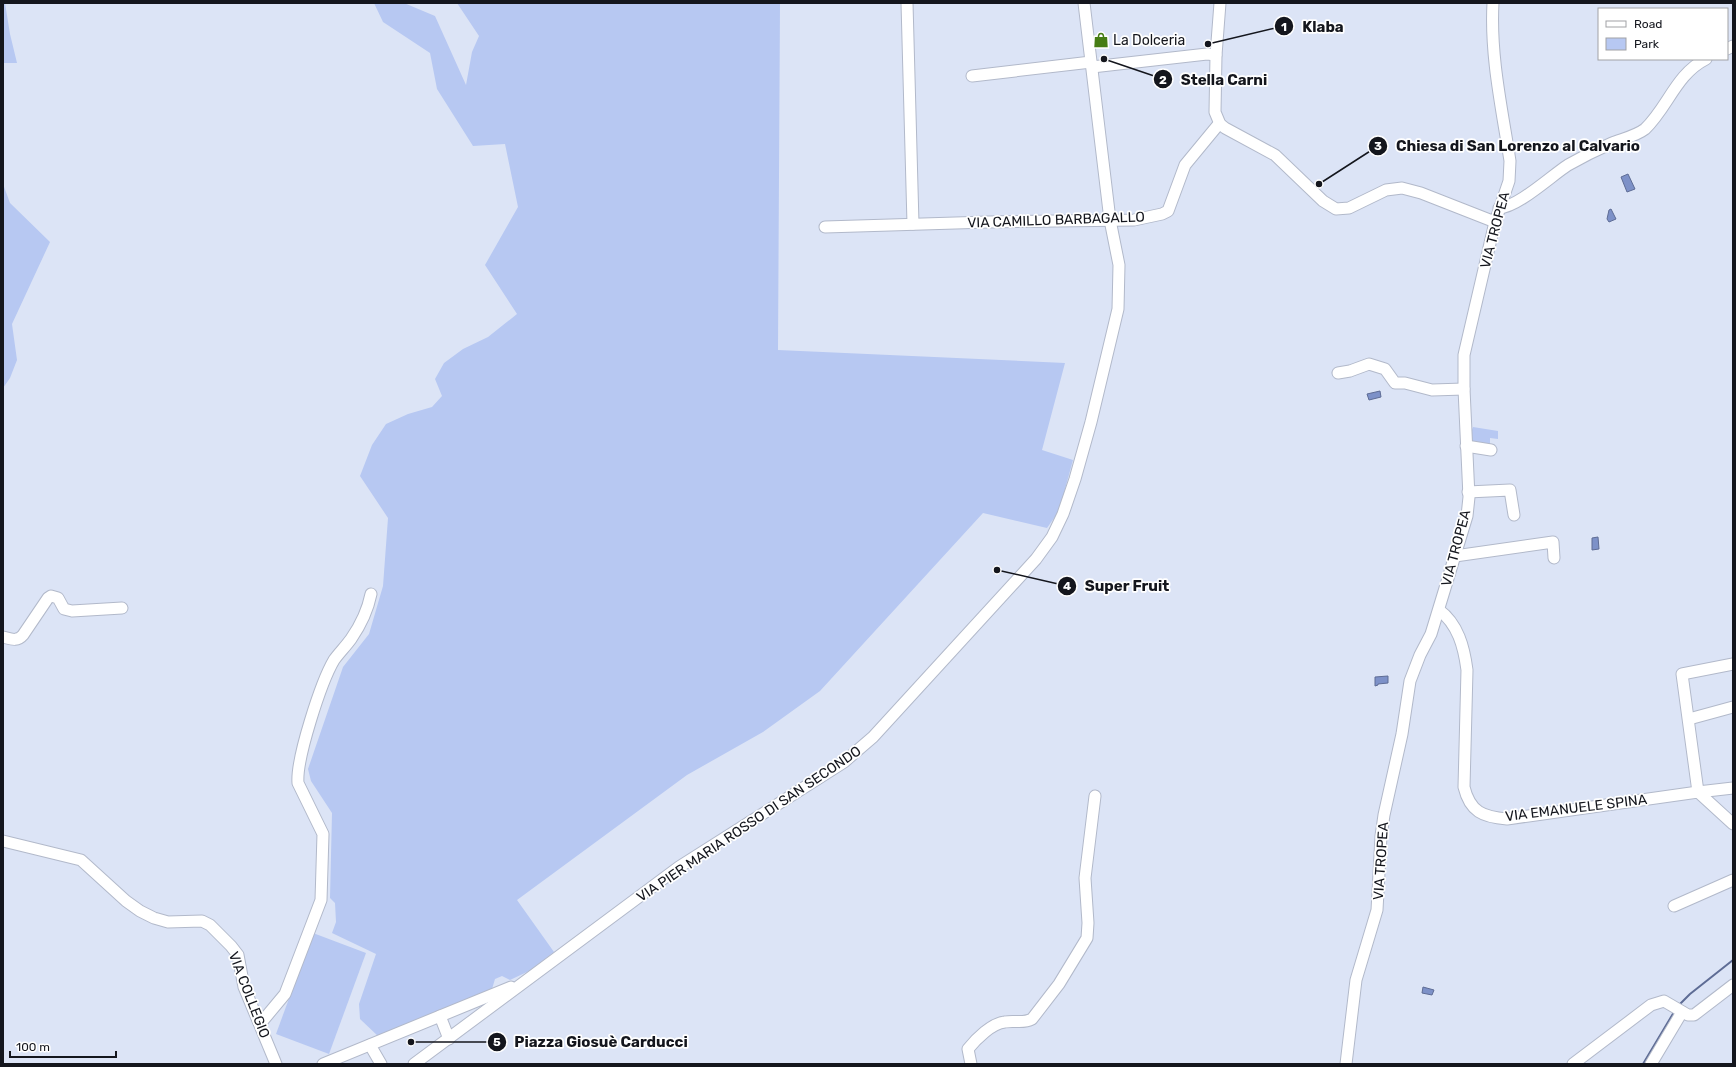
<svg xmlns="http://www.w3.org/2000/svg" width="1736" height="1067" viewBox="0 0 1736 1067" font-family="Rubik,sans-serif">
	<rect width="100%" height="100%" fill="#dce4f6"/>
	<g fill="#b7c8f2">
		<path d="M 3,3 L 5,3 L 10,34 L 17,63 L 3,63 Z"/>
		<path d="M 374,3 L 404,3 L 435,16 L 466,85 L 472,52 L 479,36 L 457,3 L 780,3 L 778,350 L 1065,363 L 1042,450 L 1073,460 L 1059,511 L 1047,528 L 983,513 L 820,691 L 763,732 L 687,775 L 517,900 L 554,952 L 529,971 L 510,980 L 502,976 L 495,979 L 492,989 L 379,1037 L 360,1019 L 359,1004 L 376,954 L 332,933 L 336,922 L 335,903 L 330,898 L 332,813 L 311,781 L 308,769 L 343,667 L 369,634 L 383,586 L 388,518 L 360,476 L 372,445 L 386,424 L 408,414 L 432,407 L 442,396 L 435,379 L 444,363 L 463,349 L 488,337 L 517,314 L 485,265 L 518,207 L 505,144 L 473,146 L 437,89 L 430,53 L 383,22 Z"/>
		<path d="M 3,184 L 10,203 L 50,242 L 12,324 L 17,360 L 10,378 L 3,388 Z"/>
		<path d="M 1473,427 L 1498,431 L 1498,439 L 1490,438 L 1490,444 L 1472,441 L 1471,432 Z"/>
		<path d="M 313,933 L 366,953 L 329,1054 L 276,1034 Z"/>
	</g>
	<g fill="#7d91c8" stroke="#5e6c95">
		<path d="M 1628,174 L 1635,189 L 1627,192 L 1621,177 Z"/>
		<path d="M 1611,209 L 1616,219 L 1609,222 L 1607,219 L 1609,210 Z"/>
		<path d="M 1380,391 L 1381,397 L 1369,400 L 1367,394 Z"/>
		<path d="M 1598,537 L 1599,549 L 1592,550 L 1592,538 Z"/>
		<path d="M 1388,676 L 1388,683 L 1378,684 L 1378,685 L 1375,686 L 1375,677 Z"/>
		<path d="M 1423,987 L 1434,990 L 1432,995 L 1422,993 Z"/>
	</g>
	<g fill="none" stroke-linecap="round" stroke-linejoin="round">
		<g stroke="#5e6c95" stroke-width="2">
			<path d="M 1679,1005 L 1690,994 L 1733,960"/>
			<path d="M 1643,1064 L 1674,1012"/>
		</g>
		<defs>
			<g id="minor">
				<path d="M 907,3 L 913,224"/>
				<path d="M 1220,3 L 1216,55 L 1215,112 L 1220,124 L 1225,128 L 1275,155 L 1323,201 L 1336,209 L 1349,208 L 1386,190 L 1402,188 L 1421,193 L 1495,222"/>
				<path d="M 1727,49 L 1733,46"/>
				<path d="M 1092,67 L 1207,54 L 1216,55"/>
				<path d="M 972,76 L 1091,62"/>
				<path d="M 1499,208 C 1518,207 1551,176 1568,165 C 1582,157 1596,150 1612,143 C 1622,139 1636,136 1645,129 C 1668,107 1676,74 1706,59"/>
				<path d="M 825,227 L 988,222 L 1134,220 L 1162,214 L 1168,211 L 1185,165 L 1218,125 L 1220,124"/>
				<path d="M 1338,373 L 1350,371 L 1369,364 L 1385,369 L 1395,383 L 1405,383 L 1432,390 L 1464,389"/>
				<path d="M 1466,446 L 1491,450"/>
				<path d="M 1468,492 L 1510,490 L 1514,515"/>
				<path d="M 1455,556 L 1553,542 L 1554,558"/>
				<path d="M 1439,610 C 1458,624 1464,647 1467,670 L 1464,787 C 1470,812 1483,817 1507,819 L 1698,792 L 1733,824"/>
				<path d="M 3,637 C 11,639 17,642 23,635 L 48,598 L 51,596 L 58,598 L 64,609 L 72,611 L 122,608"/>
				<path d="M 1733,664 L 1682,674 L 1698,792 L 1733,788"/>
				<path d="M 1689,719 L 1733,707"/>
				<path d="M 3,841 L 81,860 L 126,901 L 140,911 L 154,918 L 168,922 L 202,921 L 210,925 L 231,946 L 238,955 L 244,987 L 276,1064"/>
				<path d="M 1674,906 L 1733,880"/>
				<path d="M 440,1016 L 449,1039"/>
				<path d="M 260,1024 L 285,994 L 321,900 L 323,834 L 298,783 C 296,759 321,682 334,660 C 339,653 346,646 351,639 C 360,626 368,609 371,594"/>
				<path d="M 370,1045 L 381,1064"/>
				<path d="M 323,1064 L 511,987"/>
				<path d="M 414,1064 L 679,867 L 844,762 L 873,737 L 1036,559 L 1052,537 L 1063,514 L 1075,479 L 1091,422 L 1118,309 L 1119,265 L 1110,220 L 1084,3"/>
				<path d="M 971,1064 L 968,1049 C 976,1039 992,1023 1005,1022 C 1015,1020 1023,1024 1032,1019 L 1059,984 L 1087,938 L 1088,923 L 1085,878 L 1095,796"/>
				<path d="M 1346,1064 L 1356,980 L 1377,910 L 1381,836 L 1384,815 L 1402,734 L 1410,681 L 1420,655 L 1431,634 L 1467,516 L 1469,497 L 1464,389 L 1464,355 L 1495,222 L 1509,181 L 1510,161 C 1502,109 1490,56 1493,3"/>
				<path d="M 1573,1064 L 1651,1005 L 1664,1001 L 1688,1015 L 1694,1015 L 1733,985"/>
				<path d="M 1651,1064 L 1682,1012"/>
			</g>
		</defs>
		<use href="#minor" stroke="#b2b9ca" stroke-width="13"/>
		<use href="#minor" stroke="#fff" stroke-width="11"/>
	</g>
	<defs>
		<symbol id="shop-bare" viewBox="-9 -9 18 18"><path d="M-5-2.5h2.3a2.7 3.5 0 0 1 5.4 0H5L5.5 6h-11ZM-1.5-2.5h3a1.5 2.3 0 0 0-3 0Z" fill="#467d14" stroke="#fff" stroke-width="2.5" paint-order="stroke"/></symbol>
	</defs>
	<g fill-rule="evenodd">
		<use href="#shop-bare" x="1090" y="29" width="22" height="22"/>
	</g>
	<g text-anchor="middle" dominant-baseline="central" stroke-width="3.5" stroke-linejoin="round" paint-order="stroke">
		<g font-size="14" fill="#14161d" stroke="#fff" text-anchor="start">
			<text x="1113" y="40">La Dolceria</text>
		</g>
		<g font-size="14" fill="#14161d" stroke="#fff">
			<text transform="translate(1056 220) rotate(-2)">VIA CAMILLO BARBAGALLO</text>
			<text transform="translate(1495 230) rotate(-75)">VIA TROPEA</text>
			<text transform="translate(1456 548) rotate(-75)">VIA TROPEA</text>
			<text transform="translate(1576 808) rotate(-7)">VIA EMANUELE SPINA</text>
			<text transform="translate(749 824) rotate(-34)">VIA PIER MARIA ROSSO DI SAN SECONDO</text>
			<text transform="translate(1381 861) rotate(-86)">VIA TROPEA</text>
			<text transform="translate(249 995) rotate(69)">VIA COLLEGIO</text>
		</g>
	</g>
	<path fill="none" stroke="#14161d" stroke-width="1.5" d="M1208 44L1284 26M1104 59L1163 79M1319 184L1378 146M997 570L1067 586M411 1042L497 1042"/>
	<g fill="#14161d" stroke="#fff" stroke-width="1.5">
		<circle cx="1208" cy="44" r="4"/>
		<circle cx="1104" cy="59" r="4"/>
		<circle cx="1319" cy="184" r="4"/>
		<circle cx="997" cy="570" r="4"/>
		<circle cx="411" cy="1042" r="4"/>
		<circle cx="1284" cy="26" r="10"/>
		<circle cx="1163" cy="79" r="10"/>
		<circle cx="1378" cy="146" r="10"/>
		<circle cx="1067" cy="586" r="10"/>
		<circle cx="497" cy="1042" r="10"/>
	</g>
	<g font-size="12" text-anchor="middle" font-weight="bold" fill="#fff">
		<text x="1284" y="31">1</text>
		<text x="1163" y="84">2</text>
		<text x="1378" y="150">3</text>
		<text x="1067" y="590">4</text>
		<text x="497" y="1046">5</text>
	</g>
	<g font-size="15" text-anchor="middle" font-weight="bold" fill="#14161d" stroke="#fff" stroke-width="3.5" stroke-linejoin="round" paint-order="stroke">
		<text x="1323" y="32">Klaba</text>
		<text x="1224" y="85">Stella Carni</text>
		<text x="1518" y="151">Chiesa di San Lorenzo al Calvario</text>
		<text x="1127" y="591">Super Fruit</text>
		<text x="601" y="1047">Piazza Giosuè Carducci</text>
	</g>
	<rect width="1736" height="1067" fill="none" stroke="#14161d" stroke-width="8"/>
	<rect x="1598" y="8" width="130" height="52" fill="#ffffff" stroke="#a1a2a5"/>
	<rect x="1606" y="21" width="20" height="6" fill="#ffffff" stroke="#a1a2a5"/>
	<text x="1634" y="28" font-size="12" fill="#14161d">Road</text>
	<rect x="1606" y="38" width="20" height="12" fill="#b7c8f2" stroke="#a1a2a5"/>
	<text x="1634" y="48" font-size="12" fill="#14161d">Park</text>
	<path d="M10 1051v6h106v-6" fill="none" stroke="#14161d" stroke-width="2"/>
	<text x="16" y="1051" font-size="12" fill="#14161d" stroke="#ffffff" stroke-width="3" paint-order="stroke">100 m</text>
</svg>
